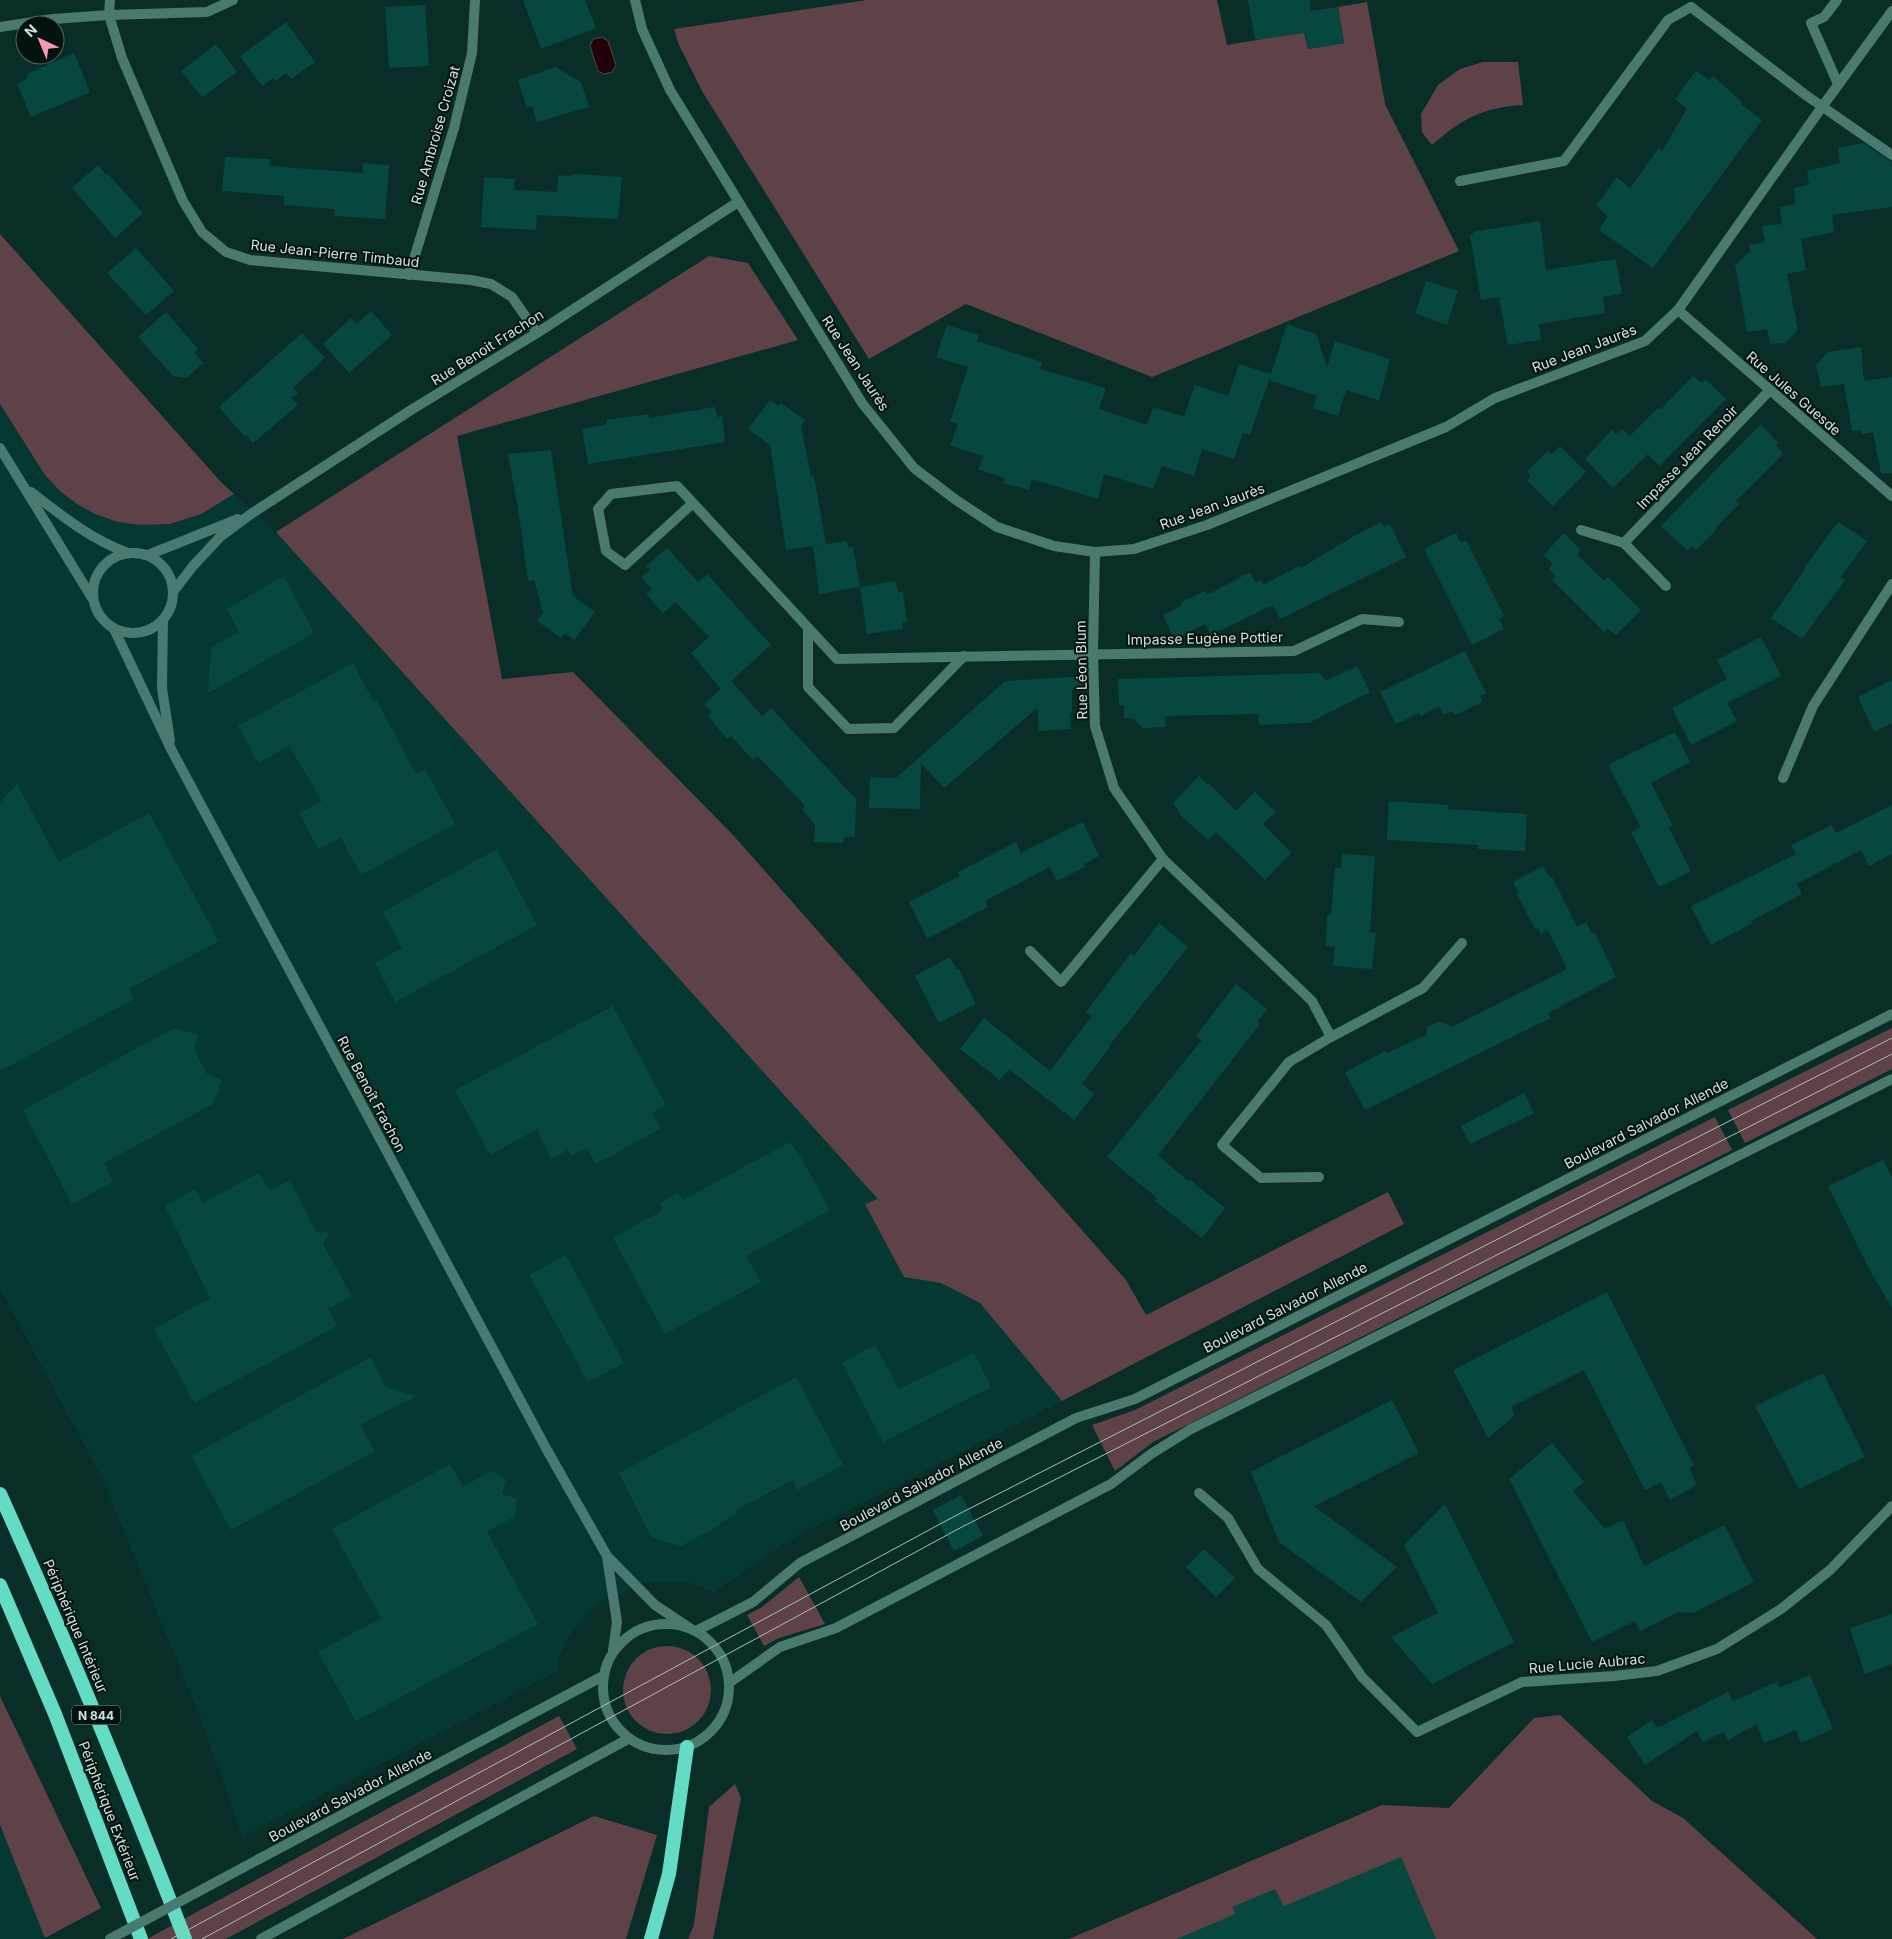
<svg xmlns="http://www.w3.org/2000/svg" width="1892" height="1939" viewBox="0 0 1892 1939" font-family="Inter,sans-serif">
	<rect width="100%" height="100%" fill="#082e27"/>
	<g fill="#053831">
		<path d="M 0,404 L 45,475 L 60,491 L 77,504 L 95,514 L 118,522 L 140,525 L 170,524 L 201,514 L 234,494 L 276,532 L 879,1199 L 866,1204 L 904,1277 L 941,1283 L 980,1303 L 1062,1401 L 788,1541 L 714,1592 L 690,1583 L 648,1582 L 602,1601 L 588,1611 L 567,1640 L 560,1656 L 558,1671 L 242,1837 L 200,1717 L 102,1478 L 0,1289 Z"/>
		<path d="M 0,1825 L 45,1938 L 43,1939 L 0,1939 Z"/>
	</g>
	<g fill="#5f4248">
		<path d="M 867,0 L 1217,0 L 1227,45 L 1304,32 L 1308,49 L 1344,43 L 1338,7 L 1367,2 L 1385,104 L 1459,251 L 1152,377 L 966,304 L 869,359 L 702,91 L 679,45 L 674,29 Z"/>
		<path d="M 1483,62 L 1518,62 L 1523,105 C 1483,107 1462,119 1432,145 L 1422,132 L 1421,114 L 1438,85 L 1460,69 Z"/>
		<path d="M 0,234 L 220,481 L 234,494 L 201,514 L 170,524 L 140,525 L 118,522 L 95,514 L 77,504 L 60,491 L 45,475 L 0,404 Z"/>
		<path d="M 709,256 L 748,263 L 798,340 L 457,436 L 502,679 L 573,672 L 733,835 L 1126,1280 L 1146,1315 L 1388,1192 L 1404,1224 L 1062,1401 L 980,1303 L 941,1283 L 904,1277 L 865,1204 L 878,1199 L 276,532 Z"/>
		<path d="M 1892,1028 L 1892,1069 L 1745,1143 L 1728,1110 Z"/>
		<path d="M 1715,1117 L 1732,1150 L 1153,1442 L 1115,1471 L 1092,1425 L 1135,1410 Z"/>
		<path d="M 799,1577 L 825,1624 L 779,1638 L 764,1646 L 747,1615 L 762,1607 Z"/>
		<circle cx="667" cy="1690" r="44"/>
		<path d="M 0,1696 L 101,1908 L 45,1938 L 0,1825 Z"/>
		<path d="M 1560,1715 L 1652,1801 L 1683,1818 L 1817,1939 L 1069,1939 L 1382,1805 L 1449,1808 L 1534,1718 Z"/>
		<path d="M 559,1716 L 577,1749 L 226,1939 L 147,1939 Z"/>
		<path d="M 735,1784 L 741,1798 L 713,1939 L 688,1939 L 694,1925 L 709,1807 Z"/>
		<path d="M 594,1816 L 657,1835 L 626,1939 L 343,1939 Z"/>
	</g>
	<path fill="#23010b" stroke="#57444a" d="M 602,37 L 608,41 L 616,65 L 612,72 L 604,74 L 598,71 L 590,46 L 593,39 Z"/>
	<g fill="#07483e">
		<path d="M 523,0 L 585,0 L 596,28 L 541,49 Z"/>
		<path d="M 1248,0 L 1310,0 L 1311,11 L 1338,7 L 1344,43 L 1308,49 L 1305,33 L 1255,40 Z"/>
		<path d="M 425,5 L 429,66 L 389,68 L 385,7 Z"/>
		<path d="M 286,22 L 315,62 L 291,79 L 286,73 L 275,81 L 273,78 L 262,86 L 240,56 Z"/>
		<path d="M 216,44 L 237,72 L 202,97 L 181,71 Z"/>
		<path d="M 74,53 L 90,92 L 31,117 L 17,84 L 28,78 L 27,74 Z"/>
		<path d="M 555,67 L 581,82 L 589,107 L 537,122 L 532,106 L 527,108 L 518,80 Z"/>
		<path d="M 1696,71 L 1710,80 L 1713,76 L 1742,102 L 1741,104 L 1762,120 L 1653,268 L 1599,230 L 1608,216 L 1596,206 L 1617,177 L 1630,188 L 1659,148 L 1662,151 L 1687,109 L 1675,99 Z"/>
		<path d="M 1863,143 L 1892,162 L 1892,207 L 1832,215 L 1834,232 L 1801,239 L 1806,270 L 1787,274 L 1798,330 L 1785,343 L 1770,344 L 1767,329 L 1747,332 L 1735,265 L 1750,251 L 1749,245 L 1765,242 L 1762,226 L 1782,224 L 1780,207 L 1795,204 L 1794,188 L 1809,185 L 1807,171 L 1840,163 L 1838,148 Z"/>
		<path d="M 225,157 L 270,159 L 269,166 L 363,173 L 363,163 L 389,165 L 385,219 L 334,216 L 335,209 L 284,205 L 284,196 L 222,191 Z"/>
		<path d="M 98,165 L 107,176 L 108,174 L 143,213 L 115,238 L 72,188 Z"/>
		<path d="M 574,174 L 622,177 L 618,219 L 537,215 L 536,230 L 481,227 L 484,177 L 515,179 L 514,190 L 557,192 L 558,175 L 572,176 Z"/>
		<path d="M 1540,221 L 1546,270 L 1616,259 L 1622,294 L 1603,297 L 1605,313 L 1539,324 L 1541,340 L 1508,345 L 1499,297 L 1481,300 L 1470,235 L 1473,234 L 1473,232 Z"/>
		<path d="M 136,248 L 174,291 L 146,315 L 107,273 Z"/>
		<path d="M 1426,281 L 1458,291 L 1447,325 L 1415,313 Z"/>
		<path d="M 371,311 L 392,335 L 349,373 L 323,344 L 351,318 L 357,324 Z"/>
		<path d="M 166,312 L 198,349 L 194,353 L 203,363 L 186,378 L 173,376 L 138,337 Z"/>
		<path d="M 1287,324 L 1316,334 L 1327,367 L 1335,341 L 1390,359 L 1379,400 L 1346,390 L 1338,416 L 1313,408 L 1317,396 L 1269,380 Z"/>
		<path d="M 947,325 L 979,335 L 977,341 L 1042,362 L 1040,369 L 1106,388 L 1099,409 L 1147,425 L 1153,407 L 1184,417 L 1195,385 L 1228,396 L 1239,364 L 1271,374 L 1250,435 L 1243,433 L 1234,459 L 1202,449 L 1194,476 L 1162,466 L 1153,489 L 1104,474 L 1098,499 L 1032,479 L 1029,490 L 1003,483 L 1005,478 L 978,469 L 984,456 L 950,446 L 958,424 L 950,422 L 968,367 L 936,357 Z"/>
		<path d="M 302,333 L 325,358 L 293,388 L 298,393 L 291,398 L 298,405 L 253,443 L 247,435 L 245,437 L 219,407 Z"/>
		<path d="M 1861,347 L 1864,381 L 1892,377 L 1892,473 L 1881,474 L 1873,432 L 1862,434 L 1861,430 L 1852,431 L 1844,384 L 1821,387 L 1816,365 L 1828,352 Z"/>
		<path d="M 1693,376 L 1702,383 L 1706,380 L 1726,399 L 1659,466 L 1648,454 L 1613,488 L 1585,459 L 1612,430 L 1616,434 L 1622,429 L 1630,436 L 1658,408 L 1660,410 Z"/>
		<path d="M 770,400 L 778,406 L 781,403 L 805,420 L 801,426 L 811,476 L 814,476 L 826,544 L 786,550 L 770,445 L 748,429 Z"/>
		<path d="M 715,407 L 717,417 L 722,416 L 725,442 L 588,464 L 582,429 L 607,424 L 606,420 L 649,414 L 649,418 Z"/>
		<path d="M 1761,424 L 1778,443 L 1776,446 L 1783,454 L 1736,501 L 1739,504 L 1716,528 L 1717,529 L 1696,550 L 1692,546 L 1688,551 L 1661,526 Z"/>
		<path d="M 1560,446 L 1586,472 L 1553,506 L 1527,481 L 1531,475 L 1527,472 L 1548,451 L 1552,454 Z"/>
		<path d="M 551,450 L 573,596 L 595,612 L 574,640 L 565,633 L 561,638 L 537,621 L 543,613 L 534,580 L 528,581 L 518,508 L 508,454 Z"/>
		<path d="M 1381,522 L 1384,527 L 1390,524 L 1406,557 L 1280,619 L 1273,605 L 1211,635 L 1205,624 L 1174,639 L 1163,615 L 1181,606 L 1180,603 L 1205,591 L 1207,595 L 1250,572 L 1256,583 L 1261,580 L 1263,585 L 1299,566 L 1301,568 L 1354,536 Z"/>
		<path d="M 1838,522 L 1867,541 L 1841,577 L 1845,580 L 1802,639 L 1771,618 L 1805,569 L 1804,568 Z"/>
		<path d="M 1456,533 L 1461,543 L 1466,540 L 1504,616 L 1499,619 L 1504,629 L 1472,645 L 1424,549 Z"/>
		<path d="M 1564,533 L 1581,550 L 1577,554 L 1604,581 L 1608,577 L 1641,610 L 1616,635 L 1608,629 L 1604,632 L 1552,580 L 1556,576 L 1549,569 L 1553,564 L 1544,555 Z"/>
		<path d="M 847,541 L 848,548 L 853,546 L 860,587 L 819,594 L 813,546 Z"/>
		<path d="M 667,548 L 698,582 L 707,574 L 771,645 L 731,681 L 762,716 L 771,708 L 856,799 L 855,837 L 844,837 L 843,843 L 814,842 L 815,825 L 802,809 L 805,806 L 758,756 L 753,760 L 731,736 L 727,739 L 708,716 L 712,712 L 704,704 L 721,689 L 691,653 L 709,637 L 675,602 L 663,613 L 646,594 L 652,590 L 641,577 L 650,570 L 646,566 Z"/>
		<path d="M 284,576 L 314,633 L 208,693 L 211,647 L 239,632 L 227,609 Z"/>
		<path d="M 895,581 L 898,592 L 903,592 L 907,622 L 902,622 L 903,629 L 867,634 L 860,587 Z"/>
		<path d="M 1761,637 L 1781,676 L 1727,703 L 1737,721 L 1691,745 L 1672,708 L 1727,679 L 1717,660 Z"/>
		<path d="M 1465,651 L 1486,693 L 1480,696 L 1482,702 L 1455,715 L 1452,711 L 1443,715 L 1439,706 L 1421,716 L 1419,713 L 1396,724 L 1380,692 Z"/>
		<path d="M 353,663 L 373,701 L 377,701 L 416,774 L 425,769 L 455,824 L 361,875 L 341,838 L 318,849 L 299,813 L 322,801 L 289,746 L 258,763 L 238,726 Z"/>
		<path d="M 1357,666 L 1370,692 L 1309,723 L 1259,725 L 1258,714 L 1165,716 L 1166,727 L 1143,728 L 1132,718 L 1124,718 L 1124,705 L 1119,705 L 1118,679 L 1320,673 L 1325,681 Z"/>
		<path d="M 1087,676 L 1087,682 L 1072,690 L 1072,713 L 1070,713 L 1071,729 L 1039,731 L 1037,708 L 944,788 L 921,763 L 920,809 L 869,808 L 870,777 L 896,778 L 1005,681 Z"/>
		<path d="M 1892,680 L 1892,723 L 1874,732 L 1858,697 Z"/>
		<path d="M 1675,732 L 1690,762 L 1651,783 L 1673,826 L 1669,828 L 1691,871 L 1659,887 L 1631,832 L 1641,827 L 1608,765 Z"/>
		<path d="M 1199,776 L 1208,785 L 1209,784 L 1236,811 L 1255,792 L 1276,812 L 1263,824 L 1291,853 L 1265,880 L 1216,832 L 1208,840 L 1179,814 L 1180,812 L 1173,803 Z"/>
		<path d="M 17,784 L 59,862 L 149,813 L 219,941 L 129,989 L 134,999 L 0,1071 L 0,803 Z"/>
		<path d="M 1389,801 L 1449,805 L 1448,809 L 1527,814 L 1525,851 L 1478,849 L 1478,845 L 1387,840 Z"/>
		<path d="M 1892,805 L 1892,854 L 1869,866 L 1861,850 L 1797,884 L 1802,894 L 1751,921 L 1753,923 L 1711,945 L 1691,906 L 1796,854 L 1791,845 L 1832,825 L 1836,833 Z"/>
		<path d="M 1083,822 L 1099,856 L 1084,864 L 1085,867 L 1057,881 L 1050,867 L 985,901 L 988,907 L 927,939 L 909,902 L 960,876 L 958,872 L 1016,842 L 1021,853 Z"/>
		<path d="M 497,849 L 537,925 L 395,1002 L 375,963 L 402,948 L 383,912 Z"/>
		<path d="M 1342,854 L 1375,856 L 1370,932 L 1376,933 L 1372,969 L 1333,966 L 1335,947 L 1326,946 L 1327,915 L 1331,915 L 1335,868 L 1341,868 Z"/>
		<path d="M 1543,866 L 1550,878 L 1552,877 L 1577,927 L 1586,922 L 1592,934 L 1595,933 L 1616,977 L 1548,1013 L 1551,1018 L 1365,1110 L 1345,1072 L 1386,1051 L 1387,1053 L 1426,1035 L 1427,1027 L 1439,1021 L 1452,1027 L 1567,969 L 1548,930 L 1541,934 L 1538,928 L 1535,929 L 1517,894 L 1519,893 L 1513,882 Z"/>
		<path d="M 1159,923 L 1188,947 L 1109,1046 L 1110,1047 L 1082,1084 L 1094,1094 L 1074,1120 L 1009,1069 L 1000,1080 L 960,1049 L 984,1018 L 1050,1071 L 1092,1016 L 1086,1012 L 1131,953 L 1134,956 Z"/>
		<path d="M 950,957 L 957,970 L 959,969 L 976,1004 L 939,1023 L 915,976 Z"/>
		<path d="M 1236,984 L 1267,1009 L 1257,1022 L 1260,1024 L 1158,1155 L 1188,1181 L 1190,1180 L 1225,1208 L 1202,1238 L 1155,1201 L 1157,1198 L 1107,1157 L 1202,1040 L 1196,1036 Z"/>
		<path d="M 613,1006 L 666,1105 L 652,1113 L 660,1129 L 596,1164 L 587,1148 L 571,1156 L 568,1150 L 552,1159 L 537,1129 L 490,1155 L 455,1090 Z"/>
		<path d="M 174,1028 L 198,1035 L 194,1049 L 207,1074 L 222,1080 L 213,1104 L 104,1163 L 113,1182 L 72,1204 L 23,1110 Z"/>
		<path d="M 1524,1093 L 1534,1113 L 1470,1144 L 1461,1126 Z"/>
		<path d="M 790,1142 L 799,1154 L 830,1210 L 746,1256 L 761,1282 L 665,1334 L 613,1238 L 663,1210 L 660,1203 L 678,1193 L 683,1200 Z"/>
		<path d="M 1883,1160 L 1892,1177 L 1892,1308 L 1868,1267 L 1828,1186 Z"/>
		<path d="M 259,1173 L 270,1191 L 290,1180 L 316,1232 L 330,1233 L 323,1244 L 352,1296 L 328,1309 L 337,1326 L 194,1403 L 154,1329 L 210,1298 L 165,1206 L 195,1189 L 203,1203 Z"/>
		<path d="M 566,1255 L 624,1363 L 588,1382 L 529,1275 Z"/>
		<path d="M 1607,1292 L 1694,1465 L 1689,1468 L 1697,1485 L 1670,1500 L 1661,1482 L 1645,1490 L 1584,1370 L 1511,1407 L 1515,1415 L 1488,1438 L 1453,1370 Z"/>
		<path d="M 875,1345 L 899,1389 L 974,1353 L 991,1387 L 883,1442 L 842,1363 Z"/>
		<path d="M 371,1357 L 386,1387 L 416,1396 L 360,1425 L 375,1451 L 231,1530 L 191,1456 Z"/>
		<path d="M 1823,1373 L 1865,1457 L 1799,1489 L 1755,1406 Z"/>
		<path d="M 796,1377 L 843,1465 L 797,1490 L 793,1480 L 736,1510 L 738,1513 L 719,1524 L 720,1525 L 681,1546 L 652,1538 L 619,1473 Z"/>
		<path d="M 1392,1400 L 1419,1453 L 1314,1506 L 1397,1567 L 1361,1602 L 1279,1542 L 1251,1472 Z"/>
		<path d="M 1552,1443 L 1584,1482 L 1573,1491 L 1605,1529 L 1623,1520 L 1644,1566 L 1724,1525 L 1754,1582 L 1693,1613 L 1678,1612 L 1640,1631 L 1635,1621 L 1592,1642 L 1509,1479 Z"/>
		<path d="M 450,1464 L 463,1487 L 491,1471 L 506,1479 L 502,1494 L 517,1499 L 515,1516 L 487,1532 L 538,1624 L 356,1721 L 318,1652 L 381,1618 L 332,1529 Z"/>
		<path d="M 961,1495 L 983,1536 L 954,1551 L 933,1510 Z"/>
		<path d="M 1445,1504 L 1514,1642 L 1432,1684 L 1391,1637 L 1438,1613 L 1404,1545 Z"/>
		<path d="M 1204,1549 L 1235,1578 L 1216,1597 L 1186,1567 Z"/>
		<path d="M 1892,1614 L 1892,1664 L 1865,1674 L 1850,1628 Z"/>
		<path d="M 1810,1675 L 1833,1729 L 1801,1743 L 1796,1730 L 1764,1743 L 1757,1724 L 1728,1740 L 1724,1732 L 1703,1742 L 1697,1731 L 1645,1765 L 1627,1737 L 1652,1720 L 1657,1728 L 1728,1692 L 1733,1701 L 1777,1682 L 1779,1688 Z"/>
		<path d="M 1401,1857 L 1436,1939 L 1177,1939 L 1235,1914 L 1232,1907 L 1275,1889 L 1284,1906 Z"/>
	</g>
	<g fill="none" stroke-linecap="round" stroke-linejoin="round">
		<path stroke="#49796f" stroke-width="10" d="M 1837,0 L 1824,17 L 1811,23 L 1838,84"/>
		<g stroke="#49796f" stroke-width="10">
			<path d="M 110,0 L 109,15 L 122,58 L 183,201 L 202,232 L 226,252 L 250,260 L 471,280 L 491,284 L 512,297 L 537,333"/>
			<path d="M 635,0 L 642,29 L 670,90 L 862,403 L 914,468 L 956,500 L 997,527 L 1054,546 L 1095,552 L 1134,549 L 1207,525 L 1446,427 L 1495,398 L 1645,341 L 1678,310 L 1822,107 L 1892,11"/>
			<path d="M 1691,7 L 1807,96 L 1892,155"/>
			<path d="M 0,27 L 53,19 L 109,15 L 207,12 L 233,0"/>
			<path d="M 1460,181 L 1564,161 L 1668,20 L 1691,7"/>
			<path d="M 409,275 L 454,128 L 472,53 L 475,0"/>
			<path d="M 1678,310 L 1892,496"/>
			<path d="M 0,448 L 92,598"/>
			<path d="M 31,492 C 62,516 92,540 128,553"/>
			<path d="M 693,503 L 625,565 L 606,551 L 598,509 L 611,494 L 677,486 L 693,503 L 837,659 L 1294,651 L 1362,619 L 1399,622"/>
			<path d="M 1581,530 L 1624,543 L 1666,586"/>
			<path d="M 1624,543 L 1769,391"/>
			<path d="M 1095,552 L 1093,653 L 1095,726 L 1114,788 L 1163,859 L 1312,1001 L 1331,1037 L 1423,988 L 1462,943"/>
			<circle cx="133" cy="593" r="40"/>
			<path d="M 148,555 L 238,519"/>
			<path d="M 173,592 L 193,566 L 220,537 L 251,514 L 411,410 L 537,333 L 738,202"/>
			<path d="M 163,620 L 162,688 L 170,741"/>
			<path d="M 808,628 L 808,687 L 848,729 L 894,728 L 964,656"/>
			<path d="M 114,629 L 172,751 L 547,1450 L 607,1556 L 655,1605 L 688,1627"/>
			<path d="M 1783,778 L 1813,706 L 1892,584"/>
			<path d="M 1030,951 L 1061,982 L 1163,859"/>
			<path d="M 1319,1177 L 1261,1178 L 1222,1145 L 1289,1062 L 1331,1037"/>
			<path d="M 1199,1493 L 1228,1518 L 1258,1569 L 1326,1625 L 1362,1677 L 1417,1732 L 1522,1682 L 1614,1676 L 1657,1671 L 1717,1649 L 1781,1609 L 1830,1570 L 1892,1506"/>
			<path d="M 607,1557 L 617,1622 L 613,1650"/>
		</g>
		<g stroke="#49796f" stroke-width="10">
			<circle cx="666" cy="1687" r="63"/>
			<path d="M 696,1631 L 753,1602 L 800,1563 L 1076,1418 L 1135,1399 L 1892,1014"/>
			<path d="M 729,1683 L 780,1647 L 836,1628 L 1111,1484 L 1151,1454 L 1191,1429 L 1892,1079"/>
			<path d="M 259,1859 L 603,1676"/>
			<path d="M 261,1939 L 628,1739"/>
		</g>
		<g stroke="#64dcc4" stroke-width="14">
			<path d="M 0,1494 C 66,1640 127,1789 185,1939"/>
			<path d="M 0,1585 L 55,1714 L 141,1939"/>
			<path d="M 651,1939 L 669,1874 L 687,1747"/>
		</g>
		<g stroke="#a9bfba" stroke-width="1">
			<path d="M 171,1939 L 955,1516 L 1892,1038"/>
			<path d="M 202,1939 L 960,1528 L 1892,1054"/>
		</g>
		<path stroke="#49796f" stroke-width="10" d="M 110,1939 L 259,1859"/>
	</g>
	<g text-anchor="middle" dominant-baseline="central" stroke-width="4" stroke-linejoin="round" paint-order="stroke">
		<rect fill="#051310" stroke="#92a4a0" stroke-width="1" x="72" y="1705.5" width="48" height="19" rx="4"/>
		<g font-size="12" font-weight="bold" fill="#cfe2dd">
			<text x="96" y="1715">N 844</text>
		</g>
		<g font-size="14" fill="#cfe2dd" stroke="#051310">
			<text transform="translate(435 135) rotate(-74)">Rue Ambroise Croizat</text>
			<text transform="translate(335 253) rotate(6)">Rue Jean-Pierre Timbaud</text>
			<text transform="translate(487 347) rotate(-32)">Rue Benoit Frachon</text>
			<text transform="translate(1584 348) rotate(-21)">Rue Jean Jaurès</text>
			<text transform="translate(856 363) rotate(57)">Rue Jean Jaurès</text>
			<text transform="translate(1794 393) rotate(41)">Rue Jules Guesde</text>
			<text transform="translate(1687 457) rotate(-46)">Impasse Jean Renoir</text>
			<text transform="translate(1212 506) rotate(-20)">Rue Jean Jaurès</text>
			<text transform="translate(1205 638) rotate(-1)">Impasse Eugène Pottier</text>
			<text transform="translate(1081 670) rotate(-91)">Rue Léon Blum</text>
			<text transform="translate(372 1094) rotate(62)">Rue Benoît Frachon</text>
			<text transform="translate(1646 1123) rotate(-27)">Boulevard Salvador Allende</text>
			<text transform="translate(1285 1307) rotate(-27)">Boulevard Salvador Allende</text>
			<text transform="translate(921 1484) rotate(-28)">Boulevard Salvador Allende</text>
			<text transform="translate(76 1626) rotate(67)">Périphérique Intérieur</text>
			<text transform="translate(1587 1663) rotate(-5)">Rue Lucie Aubrac</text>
			<text transform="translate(350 1795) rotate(-28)">Boulevard Salvador Allende</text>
			<text transform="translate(110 1811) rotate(69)">Périphérique Extérieur</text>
		</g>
	</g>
	<g transform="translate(40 40) rotate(316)"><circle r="24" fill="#051310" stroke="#566662"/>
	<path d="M0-4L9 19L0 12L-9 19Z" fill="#f29aae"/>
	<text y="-8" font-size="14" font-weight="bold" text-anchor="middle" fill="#cfe2dd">N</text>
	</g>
</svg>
